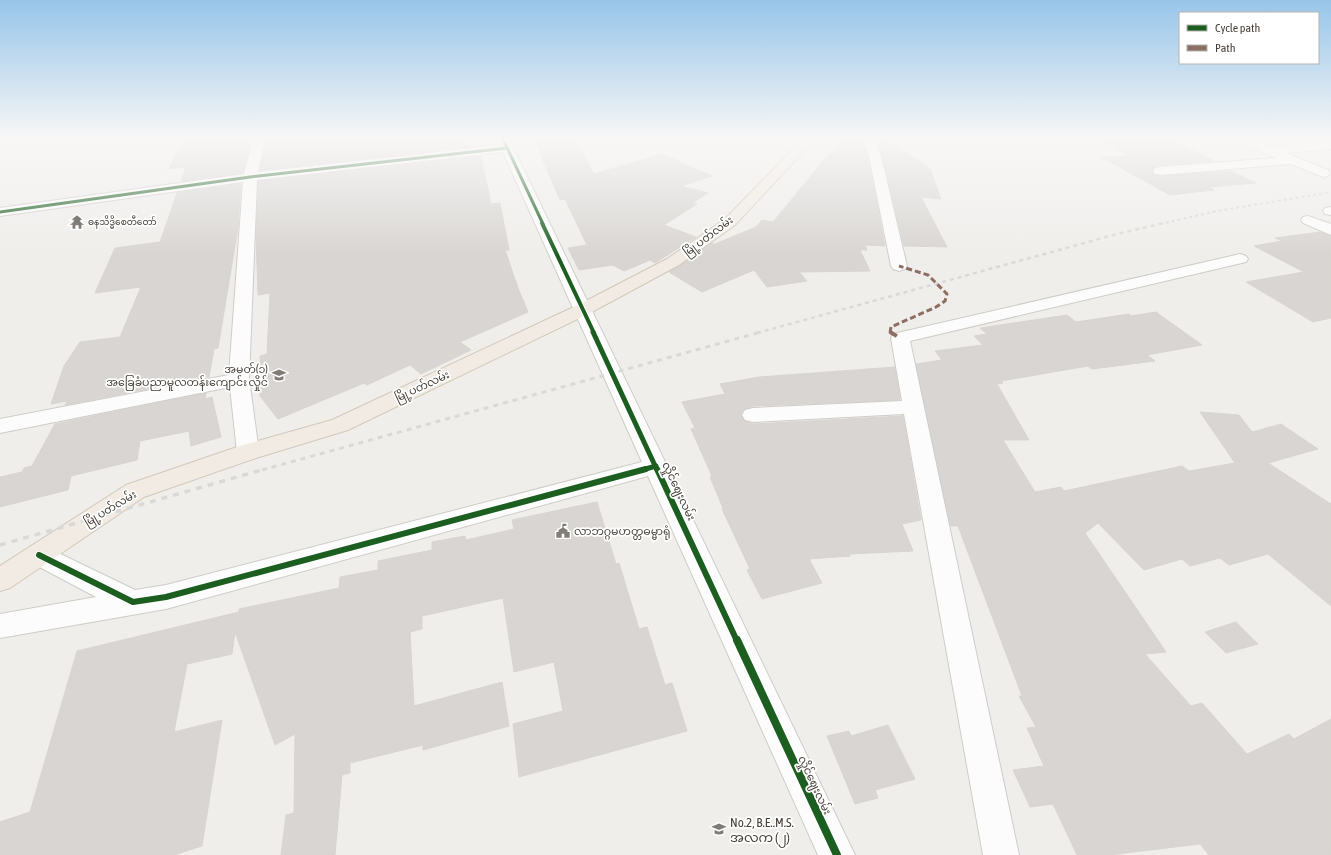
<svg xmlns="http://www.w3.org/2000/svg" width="1331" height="855" viewBox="0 0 1331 855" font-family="'Asap Condensed','Noto Sans Myanmar',sans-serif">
	<rect width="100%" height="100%" fill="#f0eeeb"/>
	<g fill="#d8d5d2" stroke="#d8d5d1">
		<path d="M 183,137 L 252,137 L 243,173 L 181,181 L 186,167 L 169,169 Z"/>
		<path d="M 267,137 L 395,137 L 395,142 L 461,137 L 462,140 L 467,140 L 470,147 L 260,170 Z"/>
		<path d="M 533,137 L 568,137 L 569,139 L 575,138 L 594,174 L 662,154 L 712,176 L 681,186 L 708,193 L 692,203 L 697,204 L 664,225 L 696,237 L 655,263 L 650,260 L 624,271 L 613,265 L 579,270 L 568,248 L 587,245 L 565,199 L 560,200 Z"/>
		<path d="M 843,137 L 861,137 L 868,156 L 885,246 L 865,245 L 867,250 L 860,250 L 870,271 L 799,272 L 807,281 L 767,287 L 754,270 L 702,292 L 669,272 L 712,243 L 715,244 L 756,227 L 762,220 L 773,222 Z"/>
		<path d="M 876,137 L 885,137 L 930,169 L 941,199 L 921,197 L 947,247 L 904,246 L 882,156 Z"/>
		<path d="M 1096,137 L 1166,137 L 1214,161 L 1155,167 L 1152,170 L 1155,175 L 1160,176 L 1231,171 L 1256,183 L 1208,187 L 1214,190 L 1170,195 L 1101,157 L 1130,156 Z"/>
		<path d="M 481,156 L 491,204 L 500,203 L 509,250 L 505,250 L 518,288 L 528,312 L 460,342 L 471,350 L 421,374 L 410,365 L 367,385 L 364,383 L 278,419 L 260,396 L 258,374 L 261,373 L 260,356 L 267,354 L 270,293 L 258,295 L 256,236 L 258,181 Z"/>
		<path d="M 241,184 L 238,228 L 218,348 L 214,349 L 209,377 L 65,405 L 67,401 L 51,404 L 64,366 L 80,342 L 120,337 L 141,287 L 95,293 L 115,248 L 160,242 L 177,193 Z"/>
		<path d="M 1320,232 L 1331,236 L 1331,318 L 1313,322 L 1246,282 L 1304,272 L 1254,246 L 1282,241 L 1275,238 Z"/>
		<path d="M 1156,312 L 1202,345 L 1147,355 L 1155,361 L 1092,369 L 1088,366 L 1001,381 L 1003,383 L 997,384 L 1029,440 L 1003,440 L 1035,492 L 1061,487 L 1064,491 L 1182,466 L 1189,471 L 1235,463 L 1200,412 L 1239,415 L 1252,432 L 1281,424 L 1318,449 L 1268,463 L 1331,504 L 1331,606 L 1268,554 L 1229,565 L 1220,558 L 1190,566 L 1182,559 L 1144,570 L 1098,523 L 1085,533 L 1166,652 L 1145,654 L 1191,706 L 1202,703 L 1247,754 L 1289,734 L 1294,739 L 1331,719 L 1331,855 L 1209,855 L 1200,844 L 1109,855 L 1077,855 L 1053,804 L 1030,807 L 1013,770 L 1044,766 L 1027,728 L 1036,727 L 1019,696 L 1022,696 L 958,526 L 951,526 L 950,524 L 916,364 L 942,360 L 935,351 L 983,345 L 974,336 L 987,334 L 980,328 L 1067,315 L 1076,322 L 1129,314 L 1131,316 Z"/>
		<path d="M 895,367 L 900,400 L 753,406 L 745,409 L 741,414 L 744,421 L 753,424 L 903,416 L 921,520 L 902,524 L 913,551 L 849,554 L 850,556 L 809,559 L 822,583 L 762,599 L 747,570 L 750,569 L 722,509 L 723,508 L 710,477 L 712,476 L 691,429 L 695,428 L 682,402 L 725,394 L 720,384 L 759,377 Z"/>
		<path d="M 206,393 L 205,399 L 212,397 L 221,437 L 191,446 L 189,431 L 140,441 L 137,460 L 71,476 L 68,490 L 0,507 L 0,477 L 22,472 L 24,468 L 32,466 L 55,424 Z"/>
		<path d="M 597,502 L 616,564 L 619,563 L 639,629 L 647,627 L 665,685 L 672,683 L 687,731 L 519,777 L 513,724 L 563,711 L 554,662 L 514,672 L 503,598 L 422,616 L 422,629 L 410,632 L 414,706 L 502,682 L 509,726 L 423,750 L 423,745 L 350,763 L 350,773 L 342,775 L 335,855 L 281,855 L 286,815 L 294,813 L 295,734 L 275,745 L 235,632 L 232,654 L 187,664 L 174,732 L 222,720 L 202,846 L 174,855 L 0,855 L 0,822 L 30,812 L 77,651 L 239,612 L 239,609 L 339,588 L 340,577 L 378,570 L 378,561 L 432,550 L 432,542 L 465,536 L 466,540 L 514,529 L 512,520 Z"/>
		<path d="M 1236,622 L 1258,644 L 1226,653 L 1205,632 Z"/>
		<path d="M 888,725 L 915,779 L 875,790 L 878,798 L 855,804 L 827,736 L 849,731 L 851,736 Z"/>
	</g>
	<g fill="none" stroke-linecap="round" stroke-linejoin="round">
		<defs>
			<g id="minor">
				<path d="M 254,137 L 266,137 L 258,172 L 500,145 L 496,137 L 508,137 L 855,855 L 818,855 L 648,476 L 166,609 L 0,638 L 0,614 L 96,597 L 30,562 L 26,555 L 30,548 L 39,545 L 48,548 L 135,590 L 166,585 L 642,462 L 503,152 L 257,180 L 249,379 L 259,452 L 256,458 L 248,460 L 240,458 L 237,452 L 230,387 L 0,433 L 0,419 L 229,375 L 243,182 L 0,216 L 0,208 L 244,174 Z"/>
				<path d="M 862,137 L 874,137 L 881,156 L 907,266 L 905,269 L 899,271 L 893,269 L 891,266 L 869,156 Z"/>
				<path d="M 1233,137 L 1249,137 L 1271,146 L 1331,141 L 1331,149 L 1286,153 L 1328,170 L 1330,173 L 1328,176 L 1323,177 L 1291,164 L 1160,175 L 1155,174 L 1153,171 L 1155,168 L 1160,167 L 1276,158 L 1235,140 Z"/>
				<path d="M 1331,207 L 1331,215 L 1325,214 L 1323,211 L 1325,208 Z"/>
				<path d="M 1308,216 L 1331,224 L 1331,235 L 1303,223 L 1301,220 L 1303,217 Z"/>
				<path d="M 1240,254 L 1246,256 L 1248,259 L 1246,262 L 910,341 L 1019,855 L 983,855 L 904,414 L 753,422 L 745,420 L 742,415 L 745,410 L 753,408 L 902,401 L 891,338 L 893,334 Z"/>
			</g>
			<path id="major" d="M 805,137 L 817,137 L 735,225 L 679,265 L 590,313 L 348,430 L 256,458 L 144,497 L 10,588 L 0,591 L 0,566 L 126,485 L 240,446 L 332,420 L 578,305 L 667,259 L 725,219 Z"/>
		</defs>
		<use href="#minor" stroke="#ceccc8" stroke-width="2"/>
		<use href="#major" stroke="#d2c8b9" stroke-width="2"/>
		<use href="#minor" fill="#fdfcfc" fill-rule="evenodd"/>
		<use href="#major" fill="#f1ebe4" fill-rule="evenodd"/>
		<path stroke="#d9d9d8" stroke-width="2" stroke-dasharray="3 3" stroke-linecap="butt" d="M 1160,224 L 1217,211 L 1331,192"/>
		<path stroke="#d9d9d8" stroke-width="2.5" stroke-dasharray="4 4" stroke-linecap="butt" d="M 757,333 L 1117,234 L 1164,223"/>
		<path stroke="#d9d9d8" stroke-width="3" stroke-dasharray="5 5" stroke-linecap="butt" d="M 262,470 L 761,332"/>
		<path stroke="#d9d9d8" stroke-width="3.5" stroke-dasharray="6 6" stroke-linecap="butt" d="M 0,545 L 265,469"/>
		<path stroke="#8d6e63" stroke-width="3" stroke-dasharray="6 3" stroke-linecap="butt" d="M 890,333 L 891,327 L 936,307 L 945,301 L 947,294 L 928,275 L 899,266"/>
		<path stroke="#8d6e63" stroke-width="4" stroke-dasharray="8 4" stroke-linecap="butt" d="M 890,332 L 900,338"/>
		<defs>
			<g id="cycleway-far4">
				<path d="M 502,137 L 543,224"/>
				<path d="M 0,212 L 250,177 L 507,148"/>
			</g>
			<path id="cycleway-far3" d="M 542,223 L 594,333"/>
			<g id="cycleway-far2">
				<path d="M 593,332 L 657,470"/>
				<path d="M 642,470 L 656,466"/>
			</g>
			<g id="cycleway-far1">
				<path d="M 657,469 L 737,641"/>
				<path d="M 39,555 L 133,602 L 166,597 L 646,469"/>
			</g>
			<path id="cycleway" d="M 737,640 L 837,855"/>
		</defs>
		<use href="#cycleway-far4" stroke="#fff" stroke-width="4.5"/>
		<use href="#cycleway-far3" stroke="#fff" stroke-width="6"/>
		<use href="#cycleway-far2" stroke="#fff" stroke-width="8"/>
		<use href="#cycleway-far1" stroke="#fff" stroke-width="8"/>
		<use href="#cycleway" stroke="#fff" stroke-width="10"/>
		<use href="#cycleway-far4" stroke="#1b5e20" stroke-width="3"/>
		<use href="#cycleway-far3" stroke="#1b5e20" stroke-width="4"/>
		<use href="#cycleway-far2" stroke="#1b5e20" stroke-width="5"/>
		<use href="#cycleway-far1" stroke="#1b5e20" stroke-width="6"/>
		<use href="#cycleway" stroke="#1b5e20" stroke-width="8"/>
	</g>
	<linearGradient id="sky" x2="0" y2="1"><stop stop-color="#97c5ea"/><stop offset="0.54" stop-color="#f8f7f6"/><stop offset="1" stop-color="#f8f7f6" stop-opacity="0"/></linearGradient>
	<rect width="1331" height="256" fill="url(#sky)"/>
	<defs>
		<symbol id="temple-bare" viewBox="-9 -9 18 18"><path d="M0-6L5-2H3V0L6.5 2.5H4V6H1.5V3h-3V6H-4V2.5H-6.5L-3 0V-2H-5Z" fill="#827c76" stroke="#fff" stroke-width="2.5" paint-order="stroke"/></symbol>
		<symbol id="school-bare" viewBox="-9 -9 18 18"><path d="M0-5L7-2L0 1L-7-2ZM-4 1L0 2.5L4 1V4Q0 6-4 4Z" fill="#827c76" stroke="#fff" stroke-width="2.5" paint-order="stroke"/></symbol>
		<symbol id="civic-bare" viewBox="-9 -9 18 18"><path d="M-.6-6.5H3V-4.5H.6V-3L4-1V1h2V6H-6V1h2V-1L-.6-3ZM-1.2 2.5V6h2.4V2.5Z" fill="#827c76" stroke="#fff" stroke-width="2.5" paint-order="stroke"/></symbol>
	</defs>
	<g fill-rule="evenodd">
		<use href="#temple-bare" x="67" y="212" width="20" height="20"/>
		<use href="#school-bare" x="269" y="365" width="20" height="20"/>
		<use href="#civic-bare" x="553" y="521" width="20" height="20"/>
		<use href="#school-bare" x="709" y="819" width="20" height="20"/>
	</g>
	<g text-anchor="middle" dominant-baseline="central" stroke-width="3.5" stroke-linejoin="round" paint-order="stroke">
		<g font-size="9" fill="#463e37" stroke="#fff" text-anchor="start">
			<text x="88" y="222">ဓနသိဒ္ဓိစေတီတော်</text>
		</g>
		<g font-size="11" fill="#463e37" stroke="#fff">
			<text transform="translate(708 236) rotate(-37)">မြို့ပတ်လမ်း</text>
			<text transform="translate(422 386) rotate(-25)">မြို့ပတ်လမ်း</text>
			<text transform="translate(679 491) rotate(65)">လှိုင်ဈေးလမ်း</text>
			<text transform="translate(110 508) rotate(-31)">မြို့ပတ်လမ်း</text>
			<text transform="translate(815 785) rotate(65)">လှိုင်ဈေးလမ်း</text>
		</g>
		<g font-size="11" fill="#463e37" stroke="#fff" text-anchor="end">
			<text x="268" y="369">အမှတ်(၁)<tspan x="268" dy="13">အခြေခံပညာမူလတန်းကျောင်း လှိုင်</tspan></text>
			<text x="574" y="531" text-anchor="start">လာဘဂ္ဂမဟတ္တဓမ္မာရုံ</text>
		</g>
		<g font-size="13" fill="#463e37" stroke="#fff" text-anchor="start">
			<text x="730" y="822">No.2, B.E..M.S.<tspan x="730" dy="15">အလက (၂)</tspan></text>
		</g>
	</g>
	<rect x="1179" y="12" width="140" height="52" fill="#ffffff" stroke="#b5b2af"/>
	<rect x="1187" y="25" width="20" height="6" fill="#1b5e20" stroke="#b5b2af"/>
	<text x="1215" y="32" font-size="12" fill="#463e37">Cycle path</text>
	<rect x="1187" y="45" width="20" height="6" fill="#8d6e63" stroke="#b5b2af"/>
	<text x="1215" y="52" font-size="12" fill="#463e37">Path</text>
</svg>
